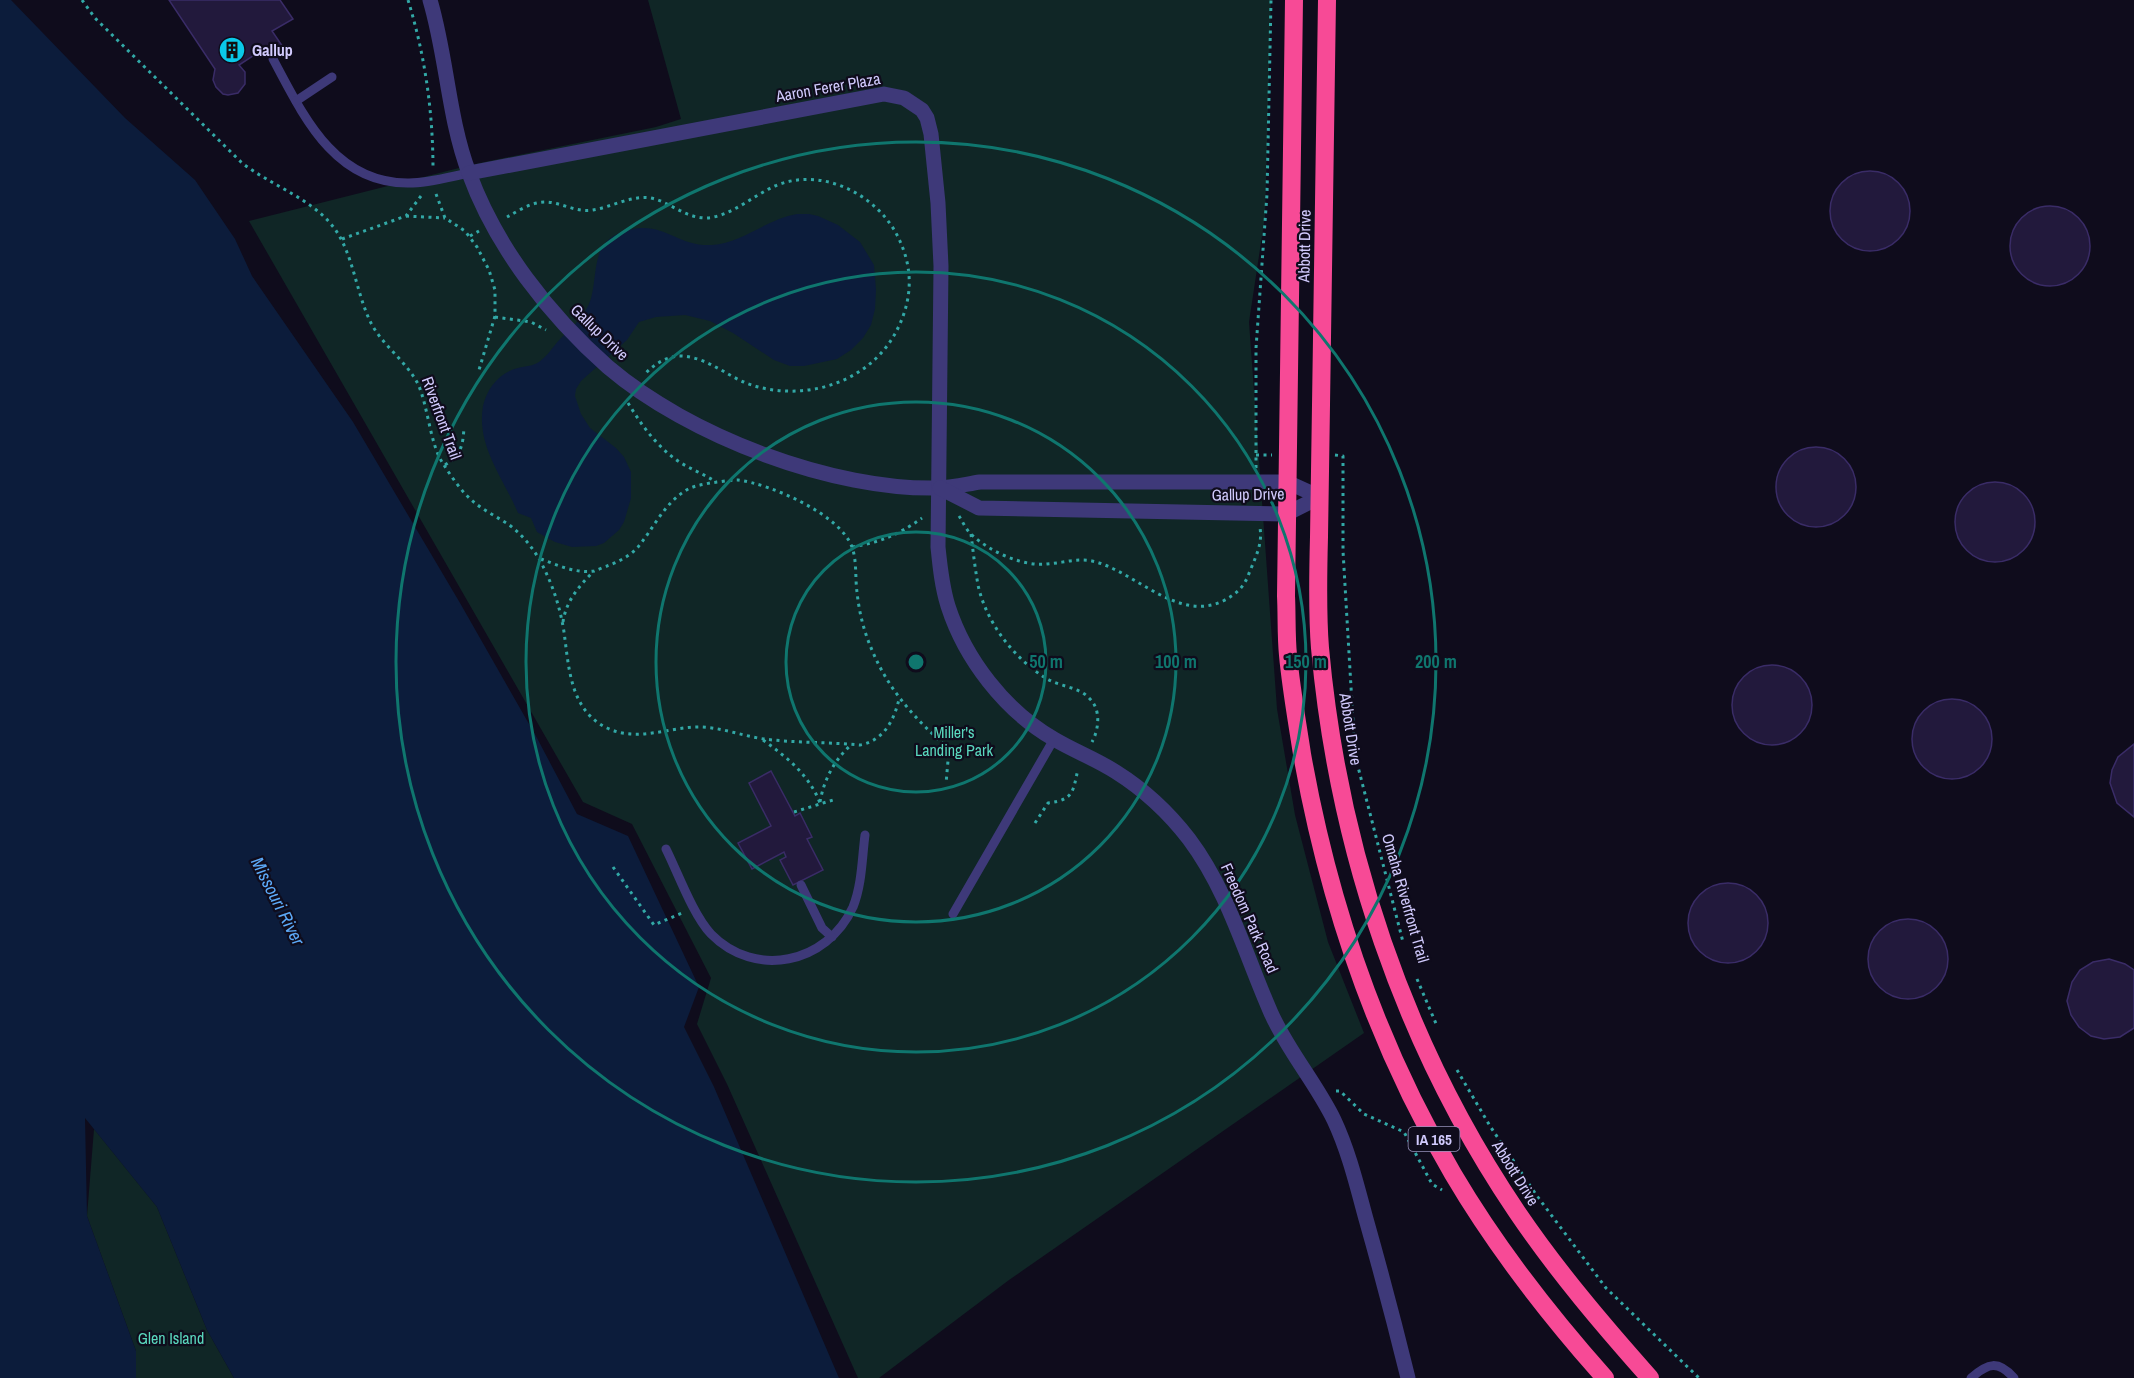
<svg xmlns="http://www.w3.org/2000/svg" width="2134" height="1378" viewBox="0 0 2134 1378" font-family="'Archivo Narrow',sans-serif">
	<rect width="100%" height="100%" fill="#0f0c1c"/>
	<g fill="#102626">
		<path d="M 648,0 L 1271,0 L 1265,216 L 1249,322 L 1277,709 L 1295,815 L 1328,942 L 1364,1033 L 1009,1280 L 879,1378 L 858,1378 L 727,1084 L 697,1024 L 711,978 L 632,824 L 583,802 L 249,221 L 475,164 L 656,127 L 681,119 Z"/>
		<path d="M 94,1129 L 157,1207 L 207,1330 L 234,1378 L 136,1378 L 136,1351 L 87,1216 Z"/>
	</g>
	<g fill="#0c1c3b">
		<path d="M 0,0 L 11,0 L 125,118 L 195,180 L 235,239 L 252,276 L 353,422 L 460,603 L 537,738 L 577,814 L 628,836 L 699,987 L 684,1027 L 714,1087 L 839,1378 L 234,1378 L 207,1330 L 157,1207 L 85,1118 L 87,1216 L 136,1351 L 136,1378 L 0,1378 Z"/>
		<path d="M 797,214 L 809,214 L 818,216 L 838,225 L 860,242 L 874,265 L 876,290 L 875,309 L 871,325 L 863,338 L 851,350 L 837,359 L 804,366 L 790,366 L 774,360 L 733,333 L 710,321 L 685,315 L 656,317 L 639,322 L 627,340 L 581,381 L 576,389 L 575,396 L 581,414 L 590,428 L 616,448 L 624,457 L 631,472 L 631,498 L 624,522 L 619,530 L 604,543 L 596,546 L 572,547 L 555,542 L 537,532 L 531,518 L 518,513 C 504,479 476,446 483,406 C 487,388 500,372 518,368 C 526,366 533,366 539,362 C 546,357 550,351 555,345 C 561,337 570,330 577,322 C 584,314 590,305 592,294 C 597,273 593,245 617,234 C 662,215 673,247 712,245 C 742,243 767,219 797,214 Z"/>
	</g>
	<g fill="#22193c" stroke="#3a2c67" stroke-width="1.5">
		<path d="M 169,0 L 280,0 L 293,19 L 272,31 L 283,47 L 274,53 L 268,46 L 239,65 L 245,72 L 245,84 L 238,93 L 228,95 L 223,94 L 216,87 L 213,80 L 215,69 Z"/>
		<circle cx="1870" cy="211" r="40"/>
		<circle cx="2050" cy="246" r="40"/>
		<circle cx="1816" cy="487" r="40"/>
		<circle cx="1995" cy="522" r="40"/>
		<circle cx="1772" cy="705" r="40"/>
		<circle cx="1952" cy="739" r="40"/>
		<path d="M 2134,744 L 2134,817 L 2117,803 L 2110,783 L 2112,770 L 2118,757 Z"/>
		<path d="M 771,771 L 795,816 L 800,813 L 812,837 L 807,839 L 823,870 L 793,885 L 780,860 L 786,857 L 784,852 L 752,869 L 738,843 L 771,826 L 749,783 Z"/>
		<circle cx="1728" cy="923" r="40"/>
		<circle cx="1908" cy="959" r="40"/>
		<path d="M 2109,959 L 2125,964 L 2134,970 L 2134,1028 L 2120,1037 L 2104,1039 L 2091,1036 L 2079,1027 L 2071,1015 L 2067,1001 L 2072,982 L 2080,970 L 2093,962 Z"/>
	</g>
	<g fill="none" stroke-linecap="round" stroke-linejoin="round">
		<g stroke="#32a8a6" stroke-width="3" stroke-dasharray="3 4.5" stroke-linecap="butt">
			<path d="M 82,0 L 95,18 L 241,162 C 273,188 323,201 342,241 C 355,267 358,297 371,323 C 383,346 406,361 418,384 C 428,406 430,443 442,462 C 451,476 462,493 475,503 C 485,511 497,517 508,524 C 527,538 539,556 548,577 C 556,595 561,613 564,632 C 569,668 570,710 607,728 C 638,743 670,726 702,727 C 723,728 743,736 764,739 C 795,743 828,742 860,745 C 883,741 894,721 899,699"/>
			<path d="M 408,0 C 425,55 433,112 433,169"/>
			<path d="M 436,194 L 445,218 L 465,231 L 477,247 L 489,270 L 495,290 L 495,316 L 479,370"/>
			<path d="M 406,216 L 445,218"/>
			<path d="M 507,217 C 518,211 531,202 545,202 C 561,202 576,213 593,210 C 612,207 631,195 651,198 C 670,202 685,218 706,218 C 730,217 754,195 775,186 C 821,166 877,194 898,237 C 913,267 913,297 898,328 C 871,384 801,404 746,383 C 724,374 705,356 679,356 C 665,357 653,365 644,375"/>
			<path d="M 470,236 L 479,231"/>
			<path d="M 342,239 L 406,216 L 421,196"/>
			<path d="M 495,317 L 531,322 L 546,330"/>
			<path d="M 628,403 C 641,424 656,446 678,461 C 690,469 704,474 716,482"/>
			<path d="M 1256,455 L 1272,455"/>
			<path d="M 1335,455 L 1343,456 L 1343,551 L 1355,755 L 1403,942"/>
			<path d="M 445,465 C 461,455 463,446 464,427"/>
			<path d="M 1256,468 L 1256,348 L 1267,194 L 1271,0"/>
			<path d="M 959,516 C 963,522 966,530 972,535 C 989,551 1023,567 1047,564 C 1062,563 1077,558 1092,561 C 1134,570 1177,623 1223,601 C 1235,595 1243,588 1248,576 C 1254,560 1263,545 1260,528"/>
			<path d="M 971,534 C 973,551 975,568 978,585 C 986,622 1013,657 1044,677 C 1058,687 1079,686 1090,699 C 1101,710 1099,729 1092,742"/>
			<path d="M 852,547 C 881,542 898,535 922,518"/>
			<path d="M 541,559 C 557,565 577,574 594,571 C 598,570 603,567 607,566 C 618,562 630,556 638,547 C 653,529 664,504 685,491 C 692,486 701,485 710,483 C 719,482 729,480 738,480 C 770,484 840,514 852,547 C 857,561 855,578 857,592 C 859,612 864,632 872,650 C 889,691 916,720 949,749 L 946,784"/>
			<path d="M 563,622 C 566,601 579,586 594,571"/>
			<path d="M 763,740 C 788,758 809,775 820,803"/>
			<path d="M 820,802 C 824,779 835,759 852,744"/>
			<path d="M 794,812 L 833,800"/>
			<path d="M 1035,823 L 1048,803 C 1074,800 1073,791 1078,769"/>
			<path d="M 613,867 L 654,925 L 682,913"/>
			<path d="M 1417,979 L 1437,1026"/>
			<path d="M 1457,1070 L 1490,1126 L 1537,1196 L 1606,1288 L 1699,1378"/>
			<path d="M 1336,1091 L 1340,1091 L 1364,1114 L 1404,1132 L 1432,1184 L 1442,1190"/>
		</g>
		<g stroke="#3e3979" stroke-width="9">
			<path d="M 273,59 C 303,115 334,184 409,183 C 429,183 449,177 469,173"/>
			<path d="M 296,101 L 332,77"/>
			<path d="M 666,849 C 678,873 693,915 711,934 C 755,979 827,964 853,907 C 862,885 862,858 865,835"/>
			<path d="M 801,885 L 822,928 L 832,937"/>
			<path d="M 953,914 L 1054,739"/>
			<path d="M 1971,1378 C 1988,1363 1998,1360 2014,1378"/>
		</g>
		<g stroke="#3e3979" stroke-width="15">
			<path d="M 430,0 C 447,57 448,117 469,173 C 496,247 549,315 608,367 C 689,436 833,491 940,488 C 953,487 967,484 980,482 L 1287,482 L 1320,497"/>
			<path d="M 469,173 L 884,94 L 904,98 L 922,110 L 927,118 L 931,134 L 938,203 L 941,266 L 938,547 C 940,567 942,587 948,606 C 965,659 1005,711 1054,739 C 1074,751 1096,759 1116,772 C 1143,789 1169,813 1189,839 C 1228,891 1245,954 1271,1013 C 1288,1051 1316,1083 1334,1120 C 1349,1152 1357,1186 1366,1219 C 1381,1272 1395,1325 1408,1378"/>
			<path d="M 940,488 L 979,508 L 1286,514 L 1320,497"/>
		</g>
		<g stroke="#f74a96" stroke-width="18">
			<path d="M 1294,0 L 1286,596 C 1287,616 1286,635 1288,655 C 1291,688 1297,721 1302,754 C 1328,901 1377,1045 1453,1174 C 1496,1247 1549,1315 1605,1378"/>
			<path d="M 1327,0 C 1325,135 1323,270 1321,405 C 1320,449 1320,493 1319,537 C 1318,574 1317,611 1320,648 C 1338,848 1404,1045 1517,1212 C 1557,1271 1603,1325 1650,1378"/>
		</g>
	</g>
	<g fill="none" stroke="#0f766e" stroke-width="3">
		<circle cx="916" cy="662" r="130"/>
		<circle cx="916" cy="662" r="260"/>
		<circle cx="916" cy="662" r="390"/>
		<circle cx="916" cy="662" r="520"/>
	</g>
	<defs>
		<symbol id="building-disc" viewBox="-11 -11 22 22"><circle r="9.5" fill="#0ac9e8" stroke="#0f0c1c"/><path d="M-4-6H4V6H1V3H-1V6H-4ZM-2.5-4.3h1.7v1.8h-1.7ZM.8-4.3h1.7v1.8H.8ZM-2.5-1h1.7V.8h-1.7ZM.8-1h1.7V.8H.8Z" fill="#111"/></symbol>
	</defs>
	<g fill-rule="evenodd">
		<use href="#building-disc" x="217" y="35" width="30" height="30"/>
	</g>
	<g text-anchor="middle" dominant-baseline="central" stroke-width="4.5" stroke-linejoin="round" paint-order="stroke">
		<rect fill="#0f0c1c" stroke="#9791ba" stroke-width="1.5" x="1408.5" y="1127" width="51" height="24" rx="4.5"/>
		<g font-size="15" font-weight="bold" fill="#d1cafd">
			<text x="1434" y="1139">IA 165</text>
		</g>
		<g font-size="16" font-weight="bold" fill="#d1cafd" stroke="#0f0c1c" text-anchor="start">
			<text x="252" y="50">Gallup</text>
		</g>
		<g font-size="16" fill="#d1cafd" stroke="#0f0c1c">
			<text transform="translate(828 87) rotate(-10)">Aaron Ferer Plaza</text>
			<text transform="translate(1304 246) rotate(-89)">Abbott Drive</text>
			<text transform="translate(600 332) rotate(44)">Gallup Drive</text>
			<text transform="translate(442 418) rotate(70)">Riverfront Trail</text>
			<text transform="translate(1248 494) rotate(-1)">Gallup Drive</text>
			<text transform="translate(1351 729) rotate(81)">Abbott Drive</text>
			<text transform="translate(1406 898) rotate(74)">Omaha Riverfront Trail</text>
			<text transform="translate(1250 918) rotate(66)">Freedom Park Road</text>
			<text transform="translate(1516 1173) rotate(58)">Abbott Drive</text>
		</g>
		<g font-size="16" fill="#5ad8be" stroke="#0f0c1c">
			<text x="954" y="732">Miller's<tspan x="954" dy="18">Landing Park</tspan></text>
			<text x="171" y="1338">Glen Island</text>
		</g>
		<g font-size="18" font-style="italic" fill="#5ca9f8" stroke="#0f0c1c">
			<text transform="translate(278 901) rotate(63)">Missouri River</text>
		</g>
	</g>
	<circle cx="916" cy="662" r="9" fill="#0f766e" stroke="#0f0c1c" stroke-width="3"/>
	<g font-size="18" text-anchor="middle" font-weight="bold" fill="#0f766e" stroke="#0f0c1c" stroke-width="4.5" stroke-linejoin="round" paint-order="stroke">
		<text x="1046" y="668">50 m</text>
		<text x="1176" y="668">100 m</text>
		<text x="1306" y="668">150 m</text>
		<text x="1436" y="668">200 m</text>
	</g>
</svg>
